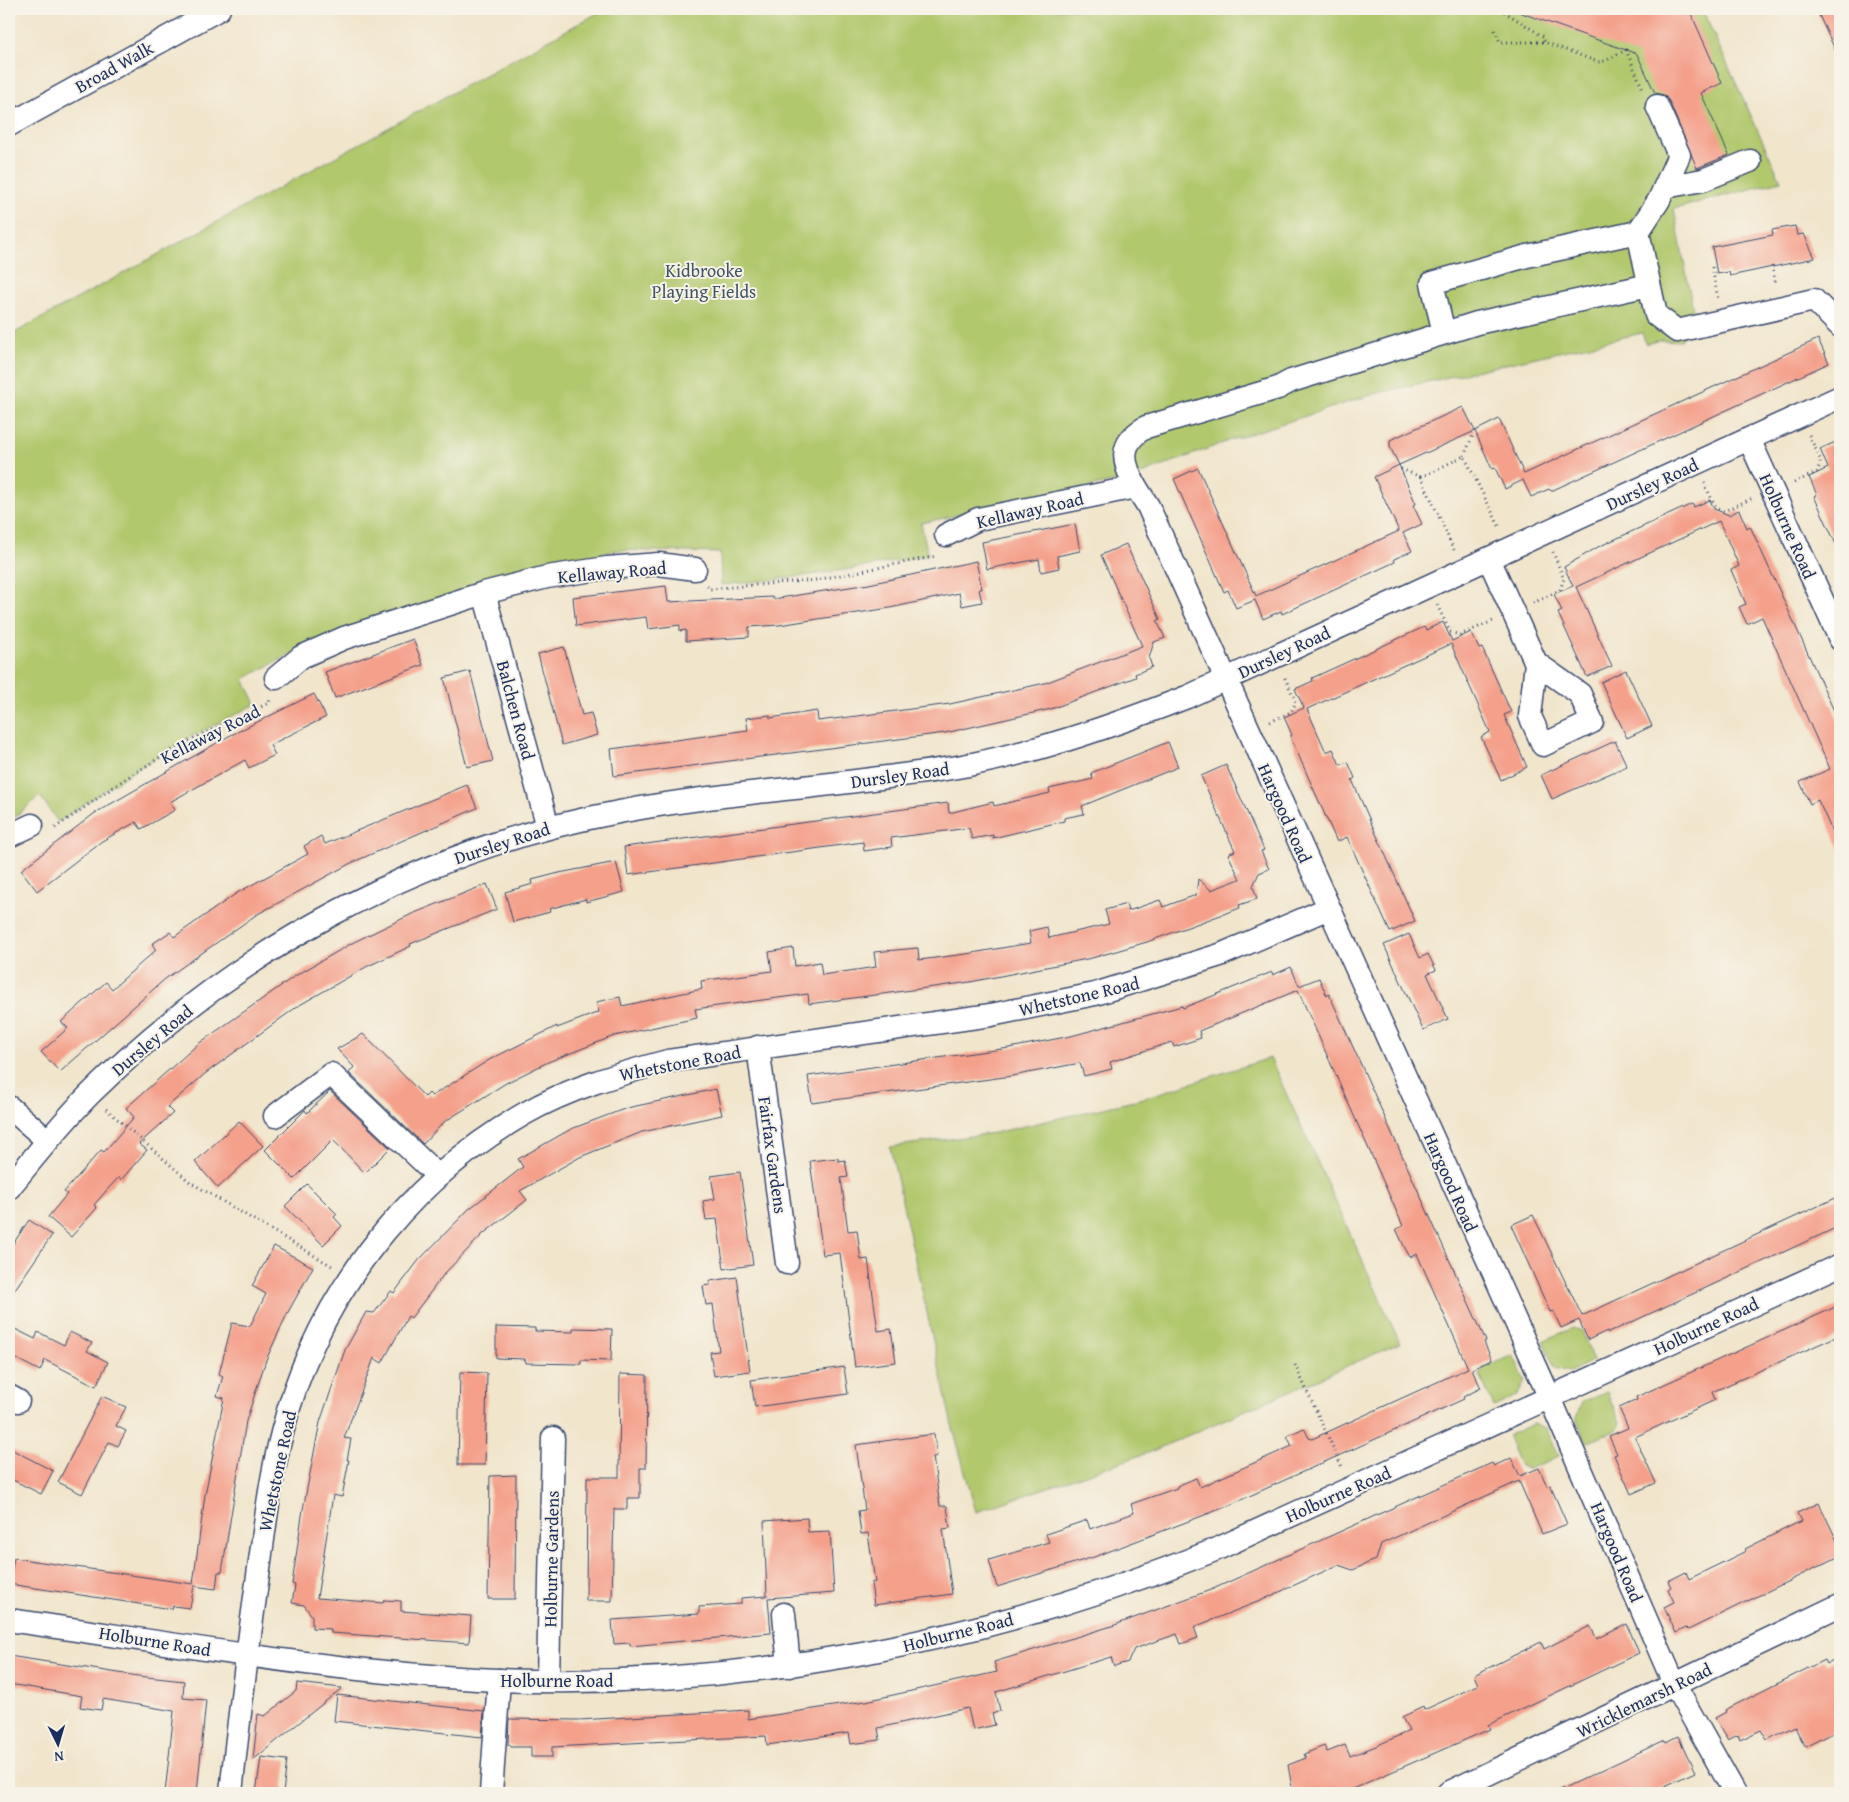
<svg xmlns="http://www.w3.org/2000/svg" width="1849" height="1802" viewBox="0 0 1849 1802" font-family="'Gentium Book Plus',serif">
	<rect width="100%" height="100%" fill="#f7f3e8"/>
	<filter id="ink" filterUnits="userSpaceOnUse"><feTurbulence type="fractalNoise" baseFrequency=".02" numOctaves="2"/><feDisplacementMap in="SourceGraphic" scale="10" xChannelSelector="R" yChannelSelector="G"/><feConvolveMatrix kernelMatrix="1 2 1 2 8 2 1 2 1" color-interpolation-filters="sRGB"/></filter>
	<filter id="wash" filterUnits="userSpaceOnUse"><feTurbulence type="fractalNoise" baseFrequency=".0096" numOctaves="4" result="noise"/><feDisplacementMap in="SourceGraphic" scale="20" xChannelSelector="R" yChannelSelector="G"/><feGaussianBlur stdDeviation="1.12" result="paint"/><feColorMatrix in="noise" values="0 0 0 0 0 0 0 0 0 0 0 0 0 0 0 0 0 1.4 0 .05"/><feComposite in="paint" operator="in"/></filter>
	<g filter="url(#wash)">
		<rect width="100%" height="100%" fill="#f1e5cc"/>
		<g fill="#b1c86d" stroke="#667c66">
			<path d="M 605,9 L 1702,9 L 1781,181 L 1674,209 L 1695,320 L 1680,341 L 1660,340 L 1646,344 L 1642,333 L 1374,394 L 1228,441 L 1131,478 L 921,523 L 928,555 C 858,569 792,579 721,585 L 720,553 L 617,550 L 556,566 L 283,658 L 244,679 L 256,704 L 181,742 L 124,777 L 58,822 L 40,796 L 9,822 L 9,336 Z"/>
			<path d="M 1270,1058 L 1400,1343 L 1150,1452 L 976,1512 L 951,1421 L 890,1147 L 994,1133 L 1134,1101 Z"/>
			<path d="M 1573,1328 L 1581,1331 L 1594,1360 L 1570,1372 L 1555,1368 L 1543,1341 Z"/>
			<path d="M 1513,1355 L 1525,1381 L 1518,1395 L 1494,1407 L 1480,1376 L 1483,1368 Z"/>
			<path d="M 1607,1392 L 1620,1422 L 1617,1430 L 1587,1443 L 1576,1418 L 1582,1402 Z"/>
			<path d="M 1533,1424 L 1547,1430 L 1559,1456 L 1528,1469 L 1520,1466 L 1507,1436 Z"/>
		</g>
		<g id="blocks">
			<g fill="#f4a08b">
				<path d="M 1517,9 L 1689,9 L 1722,83 L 1701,93 L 1729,155 L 1697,168 L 1669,101 L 1664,95 L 1655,93 L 1637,54 L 1516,11 Z"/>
				<path d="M 1816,9 L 1840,9 L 1840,60 Z"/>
				<path d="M 1795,226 L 1797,235 L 1804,234 L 1815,258 L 1730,276 L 1729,272 L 1717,274 L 1712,247 L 1773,235 L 1772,230 Z"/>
				<path d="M 1818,339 L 1829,363 L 1551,491 L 1549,489 L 1531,497 L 1523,480 L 1505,489 L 1495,468 L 1492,469 L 1475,431 L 1399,465 L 1390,447 L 1390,440 L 1463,407 L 1475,431 L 1499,419 L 1524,474 Z"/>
				<path d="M 1840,440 L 1840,553 L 1814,496 L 1817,495 L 1809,477 L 1828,468 L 1820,449 Z"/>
				<path d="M 1399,465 L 1416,504 L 1413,505 L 1422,524 L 1403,533 L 1412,551 L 1394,559 L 1395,562 L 1282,614 L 1281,611 L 1263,619 L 1255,600 L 1236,608 L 1228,590 L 1224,592 L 1174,479 L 1198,468 L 1256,596 L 1399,531 L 1374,477 Z"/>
				<path d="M 1710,500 L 1714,509 L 1729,515 L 1739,510 L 1747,528 L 1750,526 L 1840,724 L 1840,849 L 1818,800 L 1810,804 L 1800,782 L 1830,769 L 1762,617 L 1747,624 L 1739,607 L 1746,604 L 1731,570 L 1739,566 L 1719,521 L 1576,587 L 1612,666 L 1587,677 L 1558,613 L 1562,611 L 1554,594 L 1573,586 L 1564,567 L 1598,547 L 1692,504 L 1694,507 Z"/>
				<path d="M 1075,524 L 1080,551 L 1057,556 L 1059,568 L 1041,572 L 1039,559 L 987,569 L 982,542 Z"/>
				<path d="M 1126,544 L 1160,619 L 1157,621 L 1165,638 L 1154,642 L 1149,658 L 1152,667 L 1135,674 L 1136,677 L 1051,709 L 945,733 L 614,776 L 611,749 L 748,730 L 746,718 L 770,715 L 770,718 L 817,711 L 818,721 L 950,704 L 1045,683 L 1142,646 L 1101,555 Z"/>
				<path d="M 976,561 L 982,589 L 979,589 L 982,602 L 962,606 L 959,593 L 890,608 L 779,625 L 749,627 L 749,637 L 686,641 L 686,630 L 680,631 L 680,625 L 648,629 L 646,617 L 576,626 L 573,597 L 666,586 L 668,602 L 773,597 L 773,599 L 869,584 Z"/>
				<path d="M 1443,622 L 1452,641 L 1471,632 L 1479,649 L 1482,648 L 1511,712 L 1504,715 L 1527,767 L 1501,780 L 1481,737 L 1490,732 L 1451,644 L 1307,709 L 1326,752 L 1333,749 L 1340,765 L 1348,762 L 1355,778 L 1352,780 L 1415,921 L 1390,932 L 1347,837 L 1337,842 L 1290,736 L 1292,735 L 1284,717 L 1304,708 L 1295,689 L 1313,681 L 1312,678 L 1424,627 L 1426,630 Z"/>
				<path d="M 413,639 L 423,665 L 335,698 L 325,672 Z"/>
				<path d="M 564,647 L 582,715 L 591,713 L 597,735 L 562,745 L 538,654 Z"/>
				<path d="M 1626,670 L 1652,726 L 1627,738 L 1601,682 Z"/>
				<path d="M 470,671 L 493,761 L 467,767 L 444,678 Z"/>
				<path d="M 314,694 L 326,717 L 270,745 L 275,755 L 249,768 L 245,760 L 170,802 L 175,810 L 141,829 L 136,822 L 102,841 L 37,891 L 21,870 L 95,813 L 229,736 Z"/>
				<path d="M 1615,741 L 1627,766 L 1552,799 L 1541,775 Z"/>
				<path d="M 1168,742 L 1178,767 L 1082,806 L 1084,814 L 1064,818 L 1064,821 L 993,838 L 993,835 L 972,839 L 969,828 L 891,838 L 892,847 L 864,851 L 863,842 L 628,875 L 624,847 L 948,803 L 949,813 L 993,802 L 994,806 L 1050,793 L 1049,789 L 1093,779 L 1091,773 Z"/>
				<path d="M 1226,765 L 1264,850 L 1261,851 L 1269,869 L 1259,873 L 1253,886 L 1257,899 L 1239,905 L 1240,908 L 1147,942 L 1092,958 L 970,982 L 809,1004 L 808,994 L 695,1009 L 697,1018 L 614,1036 L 548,1062 L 506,1083 L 444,1122 L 423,1144 L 349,1073 L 354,1067 L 337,1049 L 363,1034 L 425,1097 L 429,1093 L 432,1096 L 489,1060 L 557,1026 L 557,1028 L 599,1012 L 596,1002 L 620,997 L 622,1006 L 702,989 L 701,981 L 772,971 L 769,952 L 793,948 L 795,966 L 820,962 L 822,975 L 876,967 L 874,952 L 918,948 L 919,960 L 966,954 L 1031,943 L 1029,931 L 1047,927 L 1049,938 L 1109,924 L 1105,910 L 1126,904 L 1128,911 L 1160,900 L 1163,907 L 1196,895 L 1198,879 L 1211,890 L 1240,879 L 1228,854 L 1235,851 L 1201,776 Z"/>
				<path d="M 467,785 L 477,808 L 351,863 L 256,915 L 165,979 L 60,1072 L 41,1052 L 68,1028 L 61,1022 L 106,982 L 112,989 L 156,950 L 152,944 L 170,932 L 174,937 L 237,893 L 308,854 L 304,846 L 321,836 L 325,844 Z"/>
				<path d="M 616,862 L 624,892 L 586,902 L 586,899 L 567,904 L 549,909 L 550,912 L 513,922 L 505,892 L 533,884 L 532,880 L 559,873 Z"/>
				<path d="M 487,884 L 497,909 L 410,944 L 411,946 L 366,967 L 298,1006 L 206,1073 L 167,1107 L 173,1113 L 139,1144 L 147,1150 L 121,1180 L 119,1177 L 106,1191 L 94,1205 L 97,1208 L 71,1237 L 48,1217 L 67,1194 L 64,1192 L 101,1150 L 104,1152 L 134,1117 L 126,1108 L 198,1044 L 295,976 L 354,942 L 412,914 Z"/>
				<path d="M 1409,934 L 1420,958 L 1428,954 L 1436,970 L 1427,974 L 1448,1019 L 1423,1030 L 1384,945 Z"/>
				<path d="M 1291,967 L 1299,986 L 1319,978 L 1327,996 L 1329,994 L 1486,1341 L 1484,1342 L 1492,1360 L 1472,1369 L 1481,1388 L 1463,1397 L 1464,1399 L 1223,1508 L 1097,1556 L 997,1587 L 989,1560 L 1049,1542 L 1046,1534 L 1087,1520 L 1090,1529 L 1134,1513 L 1131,1504 L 1177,1488 L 1177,1486 L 1196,1478 L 1200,1487 L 1292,1446 L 1287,1436 L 1304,1428 L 1309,1438 L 1312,1439 L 1468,1368 L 1417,1254 L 1410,1257 L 1405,1248 L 1396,1229 L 1403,1226 L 1298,990 L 1199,1031 L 1201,1038 L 1174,1047 L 1172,1042 L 1110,1062 L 1112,1069 L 1084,1076 L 1080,1063 L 1012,1076 L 812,1103 L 808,1076 L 1009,1048 L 1071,1036 L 1182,1006 L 1183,1008 L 1272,972 L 1273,975 Z"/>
				<path d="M 716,1089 L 722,1115 L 642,1132 L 580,1157 L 520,1191 L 527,1200 L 483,1234 L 444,1274 L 411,1318 L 408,1316 L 382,1363 L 374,1358 L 344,1438 L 351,1439 L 347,1460 L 349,1460 L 342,1497 L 333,1495 L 317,1598 L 383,1603 L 384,1600 L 401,1601 L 401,1611 L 471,1616 L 469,1643 L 331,1633 L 331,1629 L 312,1628 L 312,1616 L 304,1605 L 292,1603 L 295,1585 L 292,1584 L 303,1509 L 320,1422 L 345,1350 L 366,1312 L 374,1313 L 391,1291 L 394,1293 L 419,1260 L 469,1209 L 523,1167 L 518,1159 L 571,1129 L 627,1108 Z"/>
				<path d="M 330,1091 L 390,1148 L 365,1173 L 333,1140 L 294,1179 L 265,1150 L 305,1110 L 307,1113 Z"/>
				<path d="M 239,1121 L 263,1146 L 218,1188 L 195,1162 Z"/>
				<path d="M 838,1158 L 838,1161 L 845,1160 L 848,1177 L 841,1178 L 848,1231 L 857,1230 L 861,1260 L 868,1259 L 878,1331 L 891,1329 L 896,1362 L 855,1367 L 840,1253 L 823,1255 L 810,1161 Z"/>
				<path d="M 740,1172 L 753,1265 L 724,1269 L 717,1219 L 706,1220 L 703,1201 L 715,1199 L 711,1176 Z"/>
				<path d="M 307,1184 L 337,1214 L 334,1217 L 342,1226 L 323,1245 L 285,1206 Z"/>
				<path d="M 1840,1196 L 1840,1226 L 1608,1333 L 1607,1331 L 1588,1340 L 1579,1320 L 1561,1328 L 1553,1311 L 1550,1312 L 1511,1225 L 1533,1215 L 1582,1316 Z"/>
				<path d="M 29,1220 L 52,1235 L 9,1298 L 9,1250 Z"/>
				<path d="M 274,1246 L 313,1267 L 287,1314 L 266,1360 L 246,1421 L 222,1572 L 218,1572 L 216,1589 L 194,1586 L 190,1608 L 173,1606 L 172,1609 L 9,1584 L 14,1558 L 193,1584 L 205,1495 L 224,1398 L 217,1396 L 223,1376 L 219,1374 L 232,1323 L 250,1326 L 266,1294 L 252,1286 Z"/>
				<path d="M 737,1277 L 750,1371 L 714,1376 L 710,1352 L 719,1351 L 713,1304 L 706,1305 L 703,1286 L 710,1285 L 710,1281 Z"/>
				<path d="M 1840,1305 L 1840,1335 L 1712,1392 L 1715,1400 L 1635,1437 L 1656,1483 L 1631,1494 L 1614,1455 L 1617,1454 L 1609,1436 L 1628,1428 L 1619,1408 L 1637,1400 L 1636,1397 Z"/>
				<path d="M 9,1326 L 35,1339 L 38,1332 L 64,1345 L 70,1332 L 92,1343 L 87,1351 L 108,1362 L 96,1386 L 45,1360 L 40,1371 L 9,1355 Z"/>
				<path d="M 496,1327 L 535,1328 L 535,1331 L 573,1332 L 573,1328 L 612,1329 L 611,1361 L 581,1360 L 581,1364 L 526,1363 L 525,1359 L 496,1358 Z"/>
				<path d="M 844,1367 L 848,1394 L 755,1407 L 751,1380 Z"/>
				<path d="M 460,1372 L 487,1373 L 485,1465 L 458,1465 Z"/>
				<path d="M 620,1374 L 647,1375 L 646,1468 L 640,1468 L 640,1498 L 627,1498 L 627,1509 L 614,1509 L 612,1601 L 586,1601 L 587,1477 L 619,1477 Z"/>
				<path d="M 102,1396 L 126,1407 L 116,1426 L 126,1431 L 118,1446 L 109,1442 L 82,1494 L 58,1482 Z"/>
				<path d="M 934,1434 L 937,1456 L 933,1457 L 940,1506 L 947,1506 L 950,1528 L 943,1529 L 952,1594 L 874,1605 L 871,1583 L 875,1582 L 868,1533 L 861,1534 L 858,1511 L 865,1510 L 856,1445 Z"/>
				<path d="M 9,1448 L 53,1471 L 41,1494 L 9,1478 Z"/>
				<path d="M 1511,1458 L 1520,1476 L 1539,1468 L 1547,1486 L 1550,1485 L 1567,1524 L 1542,1534 L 1519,1481 L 1381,1544 L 1376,1560 L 1368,1563 L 1353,1570 L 1338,1565 L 1260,1601 L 1194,1627 L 1198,1638 L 1181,1644 L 1177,1634 L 1134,1649 L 1128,1662 L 1114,1666 L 1111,1657 L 996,1692 L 1000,1711 L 992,1714 L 995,1725 L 973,1730 L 968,1708 L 878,1728 L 880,1740 L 851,1744 L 849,1733 L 767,1745 L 766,1736 L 552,1747 L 552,1757 L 531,1757 L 531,1747 L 511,1747 L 511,1745 L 508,1745 L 509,1719 L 579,1720 L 748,1710 L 748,1719 L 866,1701 L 997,1672 L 994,1662 L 1112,1626 L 1213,1589 L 1492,1463 L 1494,1466 Z"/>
				<path d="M 516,1475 L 515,1599 L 488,1599 L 490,1476 Z"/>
				<path d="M 1819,1503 L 1840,1547 L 1840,1556 L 1688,1630 L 1686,1628 L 1676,1633 L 1664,1607 L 1674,1602 L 1668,1589 L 1671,1587 L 1668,1581 L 1686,1572 L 1689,1579 L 1746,1551 L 1745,1549 L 1801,1521 L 1797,1513 Z"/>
				<path d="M 807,1518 L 808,1532 L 830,1531 L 834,1593 L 768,1598 L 771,1633 L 630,1646 L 630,1643 L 614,1644 L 612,1620 L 699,1614 L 699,1607 L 741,1604 L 741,1598 L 767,1596 L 764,1521 Z"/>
				<path d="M 1627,1624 L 1639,1653 L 1488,1725 L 1490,1729 L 1343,1793 L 1293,1793 L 1288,1765 L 1306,1758 L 1304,1754 L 1324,1746 L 1327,1752 L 1345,1745 L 1350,1756 L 1376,1746 L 1409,1731 L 1402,1717 L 1423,1707 L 1424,1710 L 1478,1685 L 1474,1675 L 1541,1642 L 1544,1649 L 1590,1626 L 1597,1639 Z"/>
				<path d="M 9,1656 L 138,1676 L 184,1681 L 183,1698 L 206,1700 L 197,1793 L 165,1793 L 174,1711 L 103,1699 L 101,1710 L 80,1707 L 82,1696 L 9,1684 Z"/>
				<path d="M 1840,1656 L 1840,1729 L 1805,1747 L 1795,1726 L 1767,1740 L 1761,1730 L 1740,1740 L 1738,1735 L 1728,1740 L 1715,1718 L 1726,1712 L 1725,1710 L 1824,1660 L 1826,1664 Z"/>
				<path d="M 297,1683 L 342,1688 L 253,1760 L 258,1714 L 265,1716 L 296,1691 Z"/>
				<path d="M 337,1695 L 484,1711 L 482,1737 L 334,1721 Z"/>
				<path d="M 1678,1736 L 1695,1772 L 1650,1793 L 1553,1793 L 1665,1740 L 1666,1742 Z"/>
				<path d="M 261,1757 L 287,1760 L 283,1793 L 256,1793 Z"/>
			</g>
		</g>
	</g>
	<g filter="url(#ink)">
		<use href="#blocks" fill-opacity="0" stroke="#3b4a6e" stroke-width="1"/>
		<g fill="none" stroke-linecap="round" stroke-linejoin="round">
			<defs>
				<g id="minor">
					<path d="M 9,125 L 219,9"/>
					<path d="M 1665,187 L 1703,180 L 1750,161"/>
					<path d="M 1638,232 L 1659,200 L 1679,155 L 1657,106"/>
					<path d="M 1444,333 L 1432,283 L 1527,256 L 1638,232 L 1656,315 L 1677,331 L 1814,300 L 1840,326"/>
					<path d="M 1749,439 L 1840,639"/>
					<path d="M 1136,487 C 1122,462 1118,443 1146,427 L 1278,388 L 1291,381 L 1477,323 L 1649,285"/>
					<path d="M 946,535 L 978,519 L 1136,487 L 1148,506 L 1550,1398 L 1675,1686 L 1735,1793"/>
					<path d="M 1489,559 L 1536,663"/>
					<path d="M 484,593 L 548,827"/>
					<path d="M 1536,663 L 1580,694 L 1592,722 L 1543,745 L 1530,716 Z"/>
					<path d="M 276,678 L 301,657 L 344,638 L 484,593 L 547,577 L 607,568 L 659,564 L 695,569"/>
					<path d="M 9,836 L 32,825"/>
					<path d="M 758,1047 L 787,1263"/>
					<path d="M 9,1107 L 47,1140"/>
					<path d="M 275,1116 L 331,1074 L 438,1176"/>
					<path d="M 9,1188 C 35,1156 61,1123 91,1093 C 235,951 420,849 619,812 C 708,795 799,789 888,777 C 916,773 945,770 973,764 C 1047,749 1117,724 1187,697 L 1840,397"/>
					<path d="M 9,1396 L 18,1401"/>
					<path d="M 784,1614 L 789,1666"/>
					<path d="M 9,1620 C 171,1643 334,1673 498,1680 C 744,1690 988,1641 1215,1550 L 1840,1265"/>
					<path d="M 548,1680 L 553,1438"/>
					<path d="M 231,1793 C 239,1716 249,1639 260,1561 C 266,1518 271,1475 282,1433 C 315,1299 405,1183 524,1114 C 569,1088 619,1074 668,1061 L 991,1015 L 1095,994 L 1220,955 L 1329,908"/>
					<path d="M 491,1793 L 499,1680"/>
					<path d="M 1448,1793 L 1840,1605"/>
				</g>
			</defs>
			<use href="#minor" stroke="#3b4a6e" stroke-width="25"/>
			<g stroke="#3b4a6e" stroke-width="3" stroke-dasharray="1 4" stroke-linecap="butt">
				<path d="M 1500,9 L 1544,37 L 1544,42"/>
				<path d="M 1495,30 L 1500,42 L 1544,42 L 1598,62 L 1605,61 L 1626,50 L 1643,89"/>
				<path d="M 1772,266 L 1776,285"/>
				<path d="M 1712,267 L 1718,299"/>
				<path d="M 1464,456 L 1473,435"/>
				<path d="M 1401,469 L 1421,477"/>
				<path d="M 1704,483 L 1716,508 L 1724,511 L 1753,498"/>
				<path d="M 1794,483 L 1817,472 L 1821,461 L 1809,435"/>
				<path d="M 1454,550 L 1421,477 L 1464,456 L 1500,528"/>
				<path d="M 707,586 L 709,589 L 816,580 L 937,556"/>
				<path d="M 1533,603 L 1560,590 L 1564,579 L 1553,552"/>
				<path d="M 1437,605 L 1450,632 L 1460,635 L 1493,621"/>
				<path d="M 1270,722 L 1291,712 L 1296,702 L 1284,676"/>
				<path d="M 55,828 L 125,779 L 182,744 L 269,703 L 270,698"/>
				<path d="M 106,1109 L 190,1182 L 332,1266"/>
				<path d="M 1295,1365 L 1342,1467"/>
			</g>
			<use href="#minor" stroke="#fff" stroke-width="22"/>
		</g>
	</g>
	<g text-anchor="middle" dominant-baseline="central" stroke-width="4" stroke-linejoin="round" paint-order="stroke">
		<g font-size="18" fill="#1b2f5e" stroke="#f7f3e8">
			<text transform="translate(114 67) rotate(-29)">Broad Walk</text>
			<text transform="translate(1652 484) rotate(-25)">Dursley Road</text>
			<text transform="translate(1030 510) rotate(-13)">Kellaway Road</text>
			<text transform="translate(1788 526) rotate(66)">Holburne Road</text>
			<text transform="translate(612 572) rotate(-5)">Kellaway Road</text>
			<text transform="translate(1284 652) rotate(-25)">Dursley Road</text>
			<text transform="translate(516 710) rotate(75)">Balchen Road</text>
			<text transform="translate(210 734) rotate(-27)">Kellaway Road</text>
			<text transform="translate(900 775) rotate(-8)">Dursley Road</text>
			<text transform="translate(1285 813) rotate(66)">Hargood Road</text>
			<text transform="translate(502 843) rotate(-18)">Dursley Road</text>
			<text transform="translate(1079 996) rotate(-13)">Whetstone Road</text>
			<text transform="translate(152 1040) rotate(-40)">Dursley Road</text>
			<text transform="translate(680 1063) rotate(-11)">Whetstone Road</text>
			<text transform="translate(773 1155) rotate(82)">Fairfax Gardens</text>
			<text transform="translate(1451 1182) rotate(66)">Hargood Road</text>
			<text transform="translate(1706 1326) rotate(-25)">Holburne Road</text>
			<text transform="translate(277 1471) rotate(-78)">Whetstone Road</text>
			<text transform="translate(1338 1494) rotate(-24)">Holburne Road</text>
			<text transform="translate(1617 1552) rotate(67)">Hargood Road</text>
			<text transform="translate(551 1559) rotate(-89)">Holburne Gardens</text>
			<text transform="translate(958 1632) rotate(-14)">Holburne Road</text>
			<text transform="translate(155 1641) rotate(9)">Holburne Road</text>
			<text x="557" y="1680">Holburne Road</text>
			<text transform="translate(1644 1700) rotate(-26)">Wricklemarsh Road</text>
		</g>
		<g font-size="18" fill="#405562" stroke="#f7f3e8">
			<text x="704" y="270">Kidbrooke<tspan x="704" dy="21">Playing Fields</tspan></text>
		</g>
	</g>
	<rect width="1849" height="1802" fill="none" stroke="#f7f3e8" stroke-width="30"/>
	<g transform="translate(58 1744) rotate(175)" stroke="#f7f3e8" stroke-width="4" paint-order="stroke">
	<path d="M0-4L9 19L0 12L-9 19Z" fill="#1b2f5e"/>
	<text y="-8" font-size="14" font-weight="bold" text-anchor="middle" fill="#1b2f5e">N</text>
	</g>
</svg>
